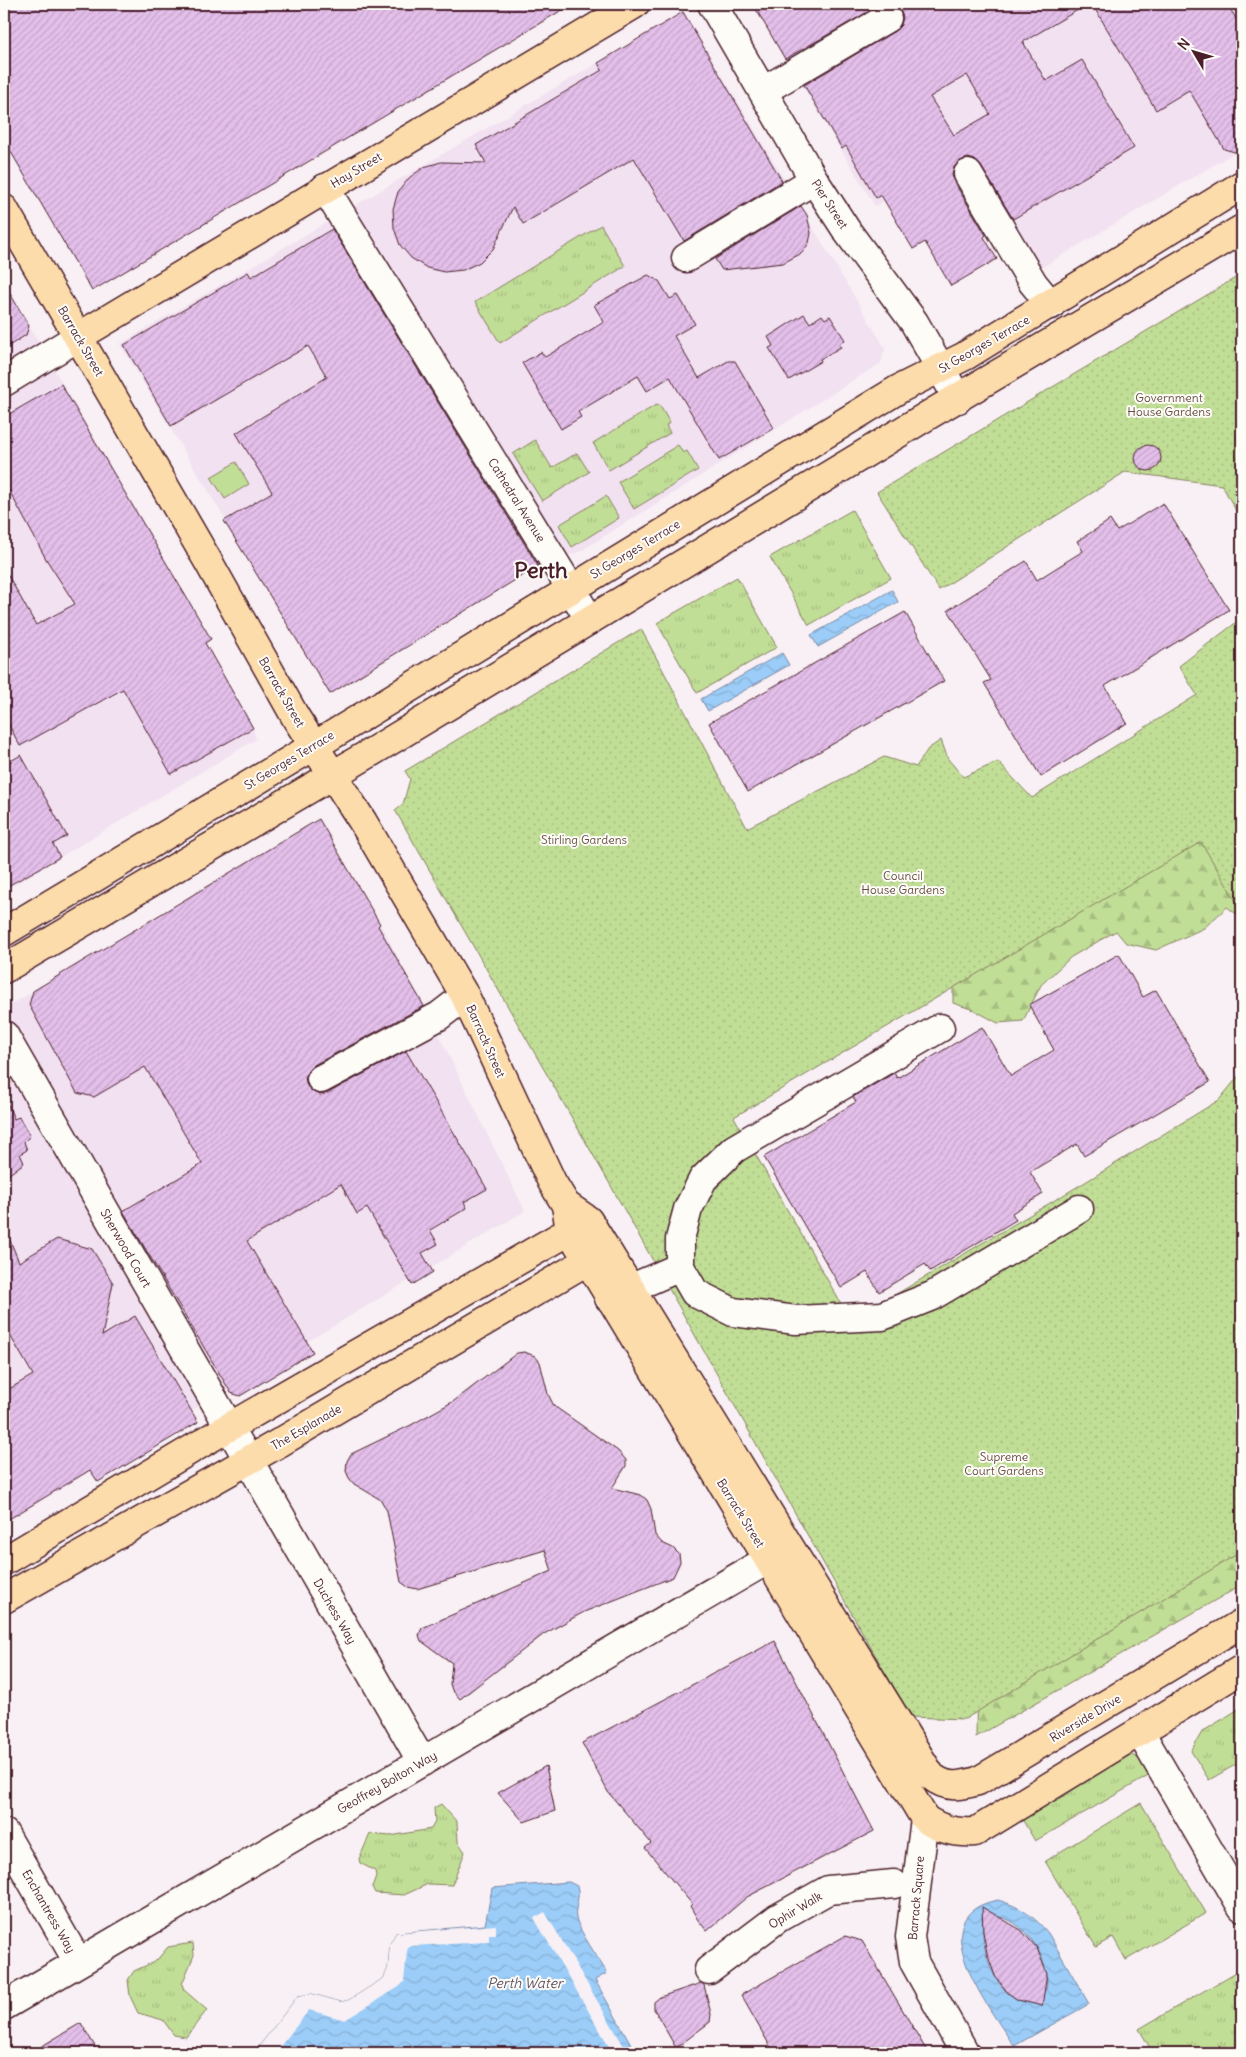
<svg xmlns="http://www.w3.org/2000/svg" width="1246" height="2057" viewBox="0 0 1246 2057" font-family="Delius,sans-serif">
	<defs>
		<pattern id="grass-tufts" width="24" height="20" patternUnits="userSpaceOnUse" patternTransform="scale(1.25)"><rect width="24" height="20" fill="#c1de96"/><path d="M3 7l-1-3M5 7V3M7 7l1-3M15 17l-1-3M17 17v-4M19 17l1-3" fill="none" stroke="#a7be81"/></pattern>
		<pattern id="forest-firs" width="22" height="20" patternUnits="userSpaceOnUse" patternTransform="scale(1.25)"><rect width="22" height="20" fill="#c1de96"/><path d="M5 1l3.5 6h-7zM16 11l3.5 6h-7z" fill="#a7be81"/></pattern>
		<pattern id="park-dots" width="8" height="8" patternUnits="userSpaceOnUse" patternTransform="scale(1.25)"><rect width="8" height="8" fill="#c1de96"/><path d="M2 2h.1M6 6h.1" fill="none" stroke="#a7be81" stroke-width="1.8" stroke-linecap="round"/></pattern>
		<pattern id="water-waves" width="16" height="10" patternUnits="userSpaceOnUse" patternTransform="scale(1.25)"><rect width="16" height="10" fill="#9bcdf8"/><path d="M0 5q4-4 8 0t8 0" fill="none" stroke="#87b0d5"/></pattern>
		<pattern id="building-hatch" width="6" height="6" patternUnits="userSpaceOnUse" patternTransform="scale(1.25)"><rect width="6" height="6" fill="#e3bfea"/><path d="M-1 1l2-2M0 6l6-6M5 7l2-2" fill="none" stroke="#c4a4c9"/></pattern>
	</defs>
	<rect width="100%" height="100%" fill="#f8f0f4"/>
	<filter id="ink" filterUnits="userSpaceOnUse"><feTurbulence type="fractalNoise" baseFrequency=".02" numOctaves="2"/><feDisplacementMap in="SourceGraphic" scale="10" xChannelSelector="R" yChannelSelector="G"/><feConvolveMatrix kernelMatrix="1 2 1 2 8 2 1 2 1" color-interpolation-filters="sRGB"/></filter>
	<g filter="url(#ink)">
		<g fill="#f2e1f1">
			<path d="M 753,4 L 1242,4 L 1242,148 L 1037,270 L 964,152 L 875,206 Z"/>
			<path d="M 684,12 L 885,348 L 881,363 L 579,552 L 540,565 L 330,694 L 120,344 Z"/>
			<path d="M 4,283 L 211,639 L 205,644 L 253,728 L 256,739 L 4,891 Z"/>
			<path d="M 319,819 L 380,924 L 429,1015 L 525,1211 L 4,1523 L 4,1009 Z"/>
		</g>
		<g fill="url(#grass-tufts)" stroke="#867e60">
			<path d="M 601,225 L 625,266 L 500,343 L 475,302 Z"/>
			<path d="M 656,405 L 660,406 L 670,423 L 666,425 L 670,433 L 609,470 L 593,443 Z"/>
			<path d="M 535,440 L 552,468 L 577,453 L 589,472 L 542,501 L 513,454 Z"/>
			<path d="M 678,445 L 683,453 L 687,451 L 698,470 L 634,509 L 618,482 Z"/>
			<path d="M 606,496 L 619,518 L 572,547 L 559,525 Z"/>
			<path d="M 852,510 L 891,578 L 809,625 L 770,557 Z"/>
			<path d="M 737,577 L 777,647 L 697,693 L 657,623 Z"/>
			<path d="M 1242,1707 L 1242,1761 L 1209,1780 L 1191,1751 L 1202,1732 Z"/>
			<path d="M 1129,1754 L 1140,1759 L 1150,1775 L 1035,1841 L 1022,1819 Z"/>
			<path d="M 1141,1803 L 1206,1913 L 1126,1960 L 1113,1937 L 1096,1947 L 1045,1861 Z"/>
			<path d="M 441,1804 L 457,1822 L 458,1842 L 465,1852 L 452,1885 L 428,1884 L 404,1895 L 375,1893 L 372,1887 L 376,1876 L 375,1871 L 360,1863 L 359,1859 L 370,1834 L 390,1836 L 431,1829 L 435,1822 L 434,1808 Z"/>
			<path d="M 193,1943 L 194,1955 L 182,1984 L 184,1990 L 207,2010 L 186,2037 L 174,2035 L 163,2020 L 138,2013 L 130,1996 L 128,1980 L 134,1971 L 156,1961 L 168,1947 Z"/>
			<path d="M 1238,1971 L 1242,1977 L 1242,2053 L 1153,2053 L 1139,2029 Z"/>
		</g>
		<g fill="url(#forest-firs)" stroke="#867e60">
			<path d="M 1188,834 L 1242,849 L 1242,918 L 1227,907 L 1204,928 L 1156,950 L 1126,943 L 1116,931 L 1071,957 L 1041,985 L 1023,1021 L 998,1023 L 974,1010 L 953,1003 L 953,976 Z"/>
			<path d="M 1242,1515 L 1242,1585 L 976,1737 L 977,1668 Z"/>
		</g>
		<g fill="url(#park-dots)" stroke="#867e60">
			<path d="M 1242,274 L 1242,522 L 1222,485 L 1125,472 L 939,590 L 877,492 Z"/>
			<path d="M 1242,618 L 1242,911 L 1201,842 L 734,1117 L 851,1321 L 1087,1181 L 1219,1100 L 1242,1072 L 1242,1551 L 965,1719 L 910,1717 L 611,1186 L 395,810 L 403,804 L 410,779 L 405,771 L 641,629 L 747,828 L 884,757 L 916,767 L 928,749 L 941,740 L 948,759 L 963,777 L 998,762 L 1032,798 L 1197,695 L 1179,666 Z"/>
		</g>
		<path fill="#c1de96" stroke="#867e60" d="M 236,462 L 249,484 L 225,499 L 211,477 Z"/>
		<g fill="url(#water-waves)" stroke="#7b87a6" fill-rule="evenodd">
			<path d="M 892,590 L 898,602 L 818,647 L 811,635 Z"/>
			<path d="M 782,653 L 789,665 L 708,711 L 701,699 Z"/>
			<path d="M 569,1882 L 577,1886 C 581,1897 574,1907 576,1918 C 579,1931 599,1959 607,1973 L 595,1980 L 636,2053 L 254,2053 L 298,1996 L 312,1994 L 341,2002 L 349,2000 L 384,1978 L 388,1968 L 390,1944 L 396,1933 L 485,1925 L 492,1888 Z"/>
			<path d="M 998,1900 C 1019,1906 1034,1916 1048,1933 L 1089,2004 L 1014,2046 C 991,2010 916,1915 998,1900 ZM 1000,1917 C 1027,1923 1052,1962 1046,1990 L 1044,1986 L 1025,2002 C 996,1995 982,1954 983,1927 L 1007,1923 Z"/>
		</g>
		<g fill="#f8f0f4">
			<path d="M 545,1912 L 628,2053 L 613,2053 L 534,1918 Z"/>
			<path d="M 496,1925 L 496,1934 L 489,1934 L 489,1942 L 409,1946 L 407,1951 L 404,1982 L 399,1987 L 345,2020 L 309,2010 L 275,2053 L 254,2053 L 298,1996 L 312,1994 L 341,2002 L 349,2000 L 384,1978 L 388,1968 L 390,1944 L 396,1933 Z"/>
		</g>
		<g fill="url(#building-hatch)" stroke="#4a1f2b" fill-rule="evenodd">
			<path d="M 4,4 L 572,4 L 92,291 L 4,140 Z"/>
			<path d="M 753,4 L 882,4 L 785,59 Z"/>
			<path d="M 892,4 L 1088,4 L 1023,42 L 1046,81 L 1082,60 L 1134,148 L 1013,219 L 981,166 L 975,160 L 968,158 L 960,161 L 954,167 L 952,175 L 954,182 L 986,235 L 984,237 L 997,259 L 951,286 L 925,242 L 913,249 L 881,195 L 876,198 L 846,146 L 842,149 L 804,85 L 895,31 L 901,25 L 903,17 L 900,10 ZM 967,75 L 990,114 L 954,135 L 930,97 Z"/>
			<path d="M 1092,4 L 1227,4 L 1242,28 L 1242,154 L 1224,149 L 1189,90 L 1156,110 Z"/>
			<path d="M 683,12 L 782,181 L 684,241 L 634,158 L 523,224 L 513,207 L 493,249 L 480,262 L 463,270 L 444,272 L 427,268 L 411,258 L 400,245 L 394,228 L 393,209 L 398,192 L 409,178 L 424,167 L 441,162 L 486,163 L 476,145 L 602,70 L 598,63 Z"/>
			<path d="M 801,206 L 807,215 L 811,233 L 809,243 L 802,253 L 783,263 L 722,270 L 715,259 Z"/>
			<path d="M 332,229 L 538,566 L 330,694 L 224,521 L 272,492 L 236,433 L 327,377 L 308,346 L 171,426 L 124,345 L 248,272 L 251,277 Z"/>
			<path d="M 648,275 L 659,281 L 670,299 L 678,295 L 695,324 L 674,336 L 699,378 L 728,361 L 735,361 L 774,428 L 719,460 L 670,377 L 647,391 L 638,376 L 578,412 L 581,417 L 561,429 L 522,363 L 541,352 L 545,357 L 604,322 L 594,305 Z"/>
			<path d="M 4,283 L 29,326 L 26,335 L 4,349 Z"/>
			<path d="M 804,314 L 810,323 L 822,315 L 825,319 L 830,316 L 845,340 L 839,344 L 841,347 L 820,359 L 821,361 L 789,380 L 769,348 L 773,346 L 768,337 Z"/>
			<path d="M 61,384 L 211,639 L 205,643 L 253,728 L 171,774 L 123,689 L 20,746 L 4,716 L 4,568 L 36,625 L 75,604 L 46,559 L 4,481 L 4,417 Z"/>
			<circle cx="1148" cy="458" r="13"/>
			<path d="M 1163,503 L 1229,610 L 1105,686 L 1127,723 L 1041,777 L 984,683 L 991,680 L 948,610 L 1026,561 L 1037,580 L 1083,551 L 1077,541 L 1095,530 L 1110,520 L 1117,531 Z"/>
			<path d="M 905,612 L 944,681 L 748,792 L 709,723 Z"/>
			<path d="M 21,755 L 67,836 L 53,844 L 60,857 L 4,888 L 4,765 Z"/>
			<path d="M 319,819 L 380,924 L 378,926 L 424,1006 L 314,1065 L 308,1071 L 305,1078 L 307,1086 L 313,1092 L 320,1095 L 328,1093 L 406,1051 L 487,1189 L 464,1202 L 467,1208 L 430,1230 L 438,1244 L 422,1253 L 433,1272 L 412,1285 L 367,1208 L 357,1214 L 341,1184 L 247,1241 L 313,1352 L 240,1396 L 231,1393 L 123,1211 L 202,1164 L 145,1067 L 94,1097 L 77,1093 L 29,1005 L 33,991 Z"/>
			<path d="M 1119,954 L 1143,997 L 1156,990 L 1210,1082 L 1084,1156 L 1077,1144 L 1030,1172 L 1043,1194 L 1012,1213 L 1016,1220 L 930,1271 L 925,1264 L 879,1292 L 867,1272 L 841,1288 L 764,1157 L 856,1102 L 853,1097 L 894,1073 L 897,1078 L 982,1027 L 1011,1076 L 1054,1050 L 1029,1005 Z"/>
			<path d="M 4,1095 L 14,1119 L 19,1117 L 30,1136 L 24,1142 L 27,1150 L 20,1154 L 24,1163 L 4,1178 Z"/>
			<path d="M 4,1226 L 19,1262 L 57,1239 L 92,1249 L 113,1283 L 102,1336 L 135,1316 L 198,1422 L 98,1482 L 90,1470 L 4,1522 L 4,1392 L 33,1375 L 4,1325 Z"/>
			<path d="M 524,1352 L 535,1356 L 540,1362 L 548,1394 L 554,1406 L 618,1451 L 626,1460 L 626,1466 L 612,1488 L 641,1495 L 647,1500 L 651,1509 L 655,1535 L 662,1543 L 673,1548 L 679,1554 L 680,1562 L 673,1577 L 584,1612 L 544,1634 L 460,1699 L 452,1690 L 450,1684 L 452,1663 L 421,1641 L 419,1635 L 422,1628 L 552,1571 L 545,1550 L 417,1589 L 408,1587 L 401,1582 L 387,1511 L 381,1500 L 354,1484 L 349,1478 L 346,1471 L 347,1461 L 351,1454 L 411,1425 L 454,1401 L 517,1353 Z"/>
			<path d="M 775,1641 L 874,1831 L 747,1897 L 707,1931 L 698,1920 L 690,1906 L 692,1904 L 645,1848 L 651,1843 L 608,1792 L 582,1743 Z"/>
			<path d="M 546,1766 L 555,1811 L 524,1822 L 498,1793 Z"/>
			<path d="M 982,1907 L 1021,1930 L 1037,1948 L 1047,1974 L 1042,2006 L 1018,2000 L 1008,1993 L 995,1976 L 987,1953 L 983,1932 Z"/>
			<path d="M 845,1936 L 862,1941 L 928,2053 L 774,2053 L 741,1995 Z"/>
			<path d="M 701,1983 L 704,1985 L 711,2014 L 710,2022 L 676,2048 L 654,2009 L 654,2002 L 660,1997 Z"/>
			<path d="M 81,2023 L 99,2053 L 30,2053 Z"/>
		</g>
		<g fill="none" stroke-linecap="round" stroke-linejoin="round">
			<defs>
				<g id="minor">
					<path d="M 712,4 L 814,180 L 847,231 L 914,322 L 958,399"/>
					<path d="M 763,91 L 887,18"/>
					<path d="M 968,174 L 1033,283 L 1051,305"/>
					<path d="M 325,188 L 590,620"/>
					<path d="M 686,258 L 814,180"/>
					<path d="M 4,382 L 78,337"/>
					<path d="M 940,1028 L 734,1149 L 703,1179 L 688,1209 L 680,1239 L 680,1267 L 695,1293 L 733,1312 L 796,1320 L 882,1316 L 932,1296 L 1079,1209"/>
					<path d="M 4,1035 L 422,1762"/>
					<path d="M 321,1079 L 439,1016 L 465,996"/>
					<path d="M 609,1298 L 680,1267"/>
					<path d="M 1140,1732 L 1242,1907"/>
					<path d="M 925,1819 L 910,1937 L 914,1962 L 965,2053"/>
					<path d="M 4,1833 L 78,1962"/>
					<path d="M 709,1970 L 778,1918 L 828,1890 L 894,1884"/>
					<path d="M 4,2006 L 769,1559"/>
				</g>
				<g id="major">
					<path d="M 4,209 L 208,561 L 296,718 L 363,822 L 465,996 L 552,1182 L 566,1205 L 588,1220 L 931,1776 C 947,1789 960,1786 978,1781 L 1242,1623"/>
					<path d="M 78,337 L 635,4"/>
					<path d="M 4,932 L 329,737 L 899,389 L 965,356 L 1242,185"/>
					<path d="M 4,969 L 365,756 L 927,416 L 1242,229"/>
					<path d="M 566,1205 L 570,1231 L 925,1819 C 942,1830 955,1833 975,1832 L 1242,1669"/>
					<path d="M 4,1561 L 229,1427 L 587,1221"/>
					<path d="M 4,1599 L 279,1443 L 604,1251"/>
				</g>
			</defs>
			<use href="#minor" stroke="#4a1f2b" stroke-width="31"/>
			<use href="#major" stroke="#4a1f2b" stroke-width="31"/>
			<use href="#minor" stroke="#fdfcf7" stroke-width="28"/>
			<use href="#major" stroke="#fddcac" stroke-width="28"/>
		</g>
	</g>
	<g text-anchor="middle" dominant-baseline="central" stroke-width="4" stroke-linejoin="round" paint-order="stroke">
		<g font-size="12" fill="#4a1f2b" stroke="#fdfcf7">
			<text transform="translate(356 170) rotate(-31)">Hay Street</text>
			<text transform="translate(830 204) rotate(57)">Pier Street</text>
			<text transform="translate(81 341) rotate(60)">Barrack Street</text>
			<text transform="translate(984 344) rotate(-30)">St Georges Terrace</text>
			<text transform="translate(517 500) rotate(58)">Cathedral Avenue</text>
			<text transform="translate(635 549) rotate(-31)">St Georges Terrace</text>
			<text transform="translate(282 692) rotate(60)">Barrack Street</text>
			<text transform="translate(289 760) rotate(-31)">St Georges Terrace</text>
			<text transform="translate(486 1041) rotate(66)">Barrack Street</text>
			<text transform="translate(126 1248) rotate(60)">Sherwood Court</text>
			<text transform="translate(306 1427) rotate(-30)">The Esplanade</text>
			<text transform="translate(741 1513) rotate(58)">Barrack Street</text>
			<text transform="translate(335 1611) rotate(60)">Duchess Way</text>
			<text transform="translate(1085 1718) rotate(-31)">Riverside Drive</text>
			<text transform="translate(387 1782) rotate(-30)">Geoffrey Bolton Way</text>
			<text transform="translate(916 1898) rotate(-85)">Barrack Square</text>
			<text transform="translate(795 1910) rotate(-31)">Ophir Walk</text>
			<text transform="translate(49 1911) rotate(60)">Enchantress Way</text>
		</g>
		<g font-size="12" fill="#684f46" stroke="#fdfcf7">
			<text x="1169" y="397">Government<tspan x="1169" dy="14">House Gardens</tspan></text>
			<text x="584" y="839">Stirling Gardens</text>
			<text x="903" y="875">Council<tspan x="903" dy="14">House Gardens</tspan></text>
			<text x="1004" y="1456">Supreme<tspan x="1004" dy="14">Court Gardens</tspan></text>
		</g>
		<g font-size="14" font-style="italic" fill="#625368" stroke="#fdfcf7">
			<text x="525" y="1983">Perth Water</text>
		</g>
		<g font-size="22" font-weight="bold" fill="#4a1f2b" stroke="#fdfcf7">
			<text x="541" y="570">Perth</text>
		</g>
	</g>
	<rect width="1246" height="2057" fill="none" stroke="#fdfcf7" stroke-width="20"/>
	<rect x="10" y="10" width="1226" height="2037" fill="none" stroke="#4a1f2b" stroke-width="2" filter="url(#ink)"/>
	<g transform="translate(1194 52) rotate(308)" stroke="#fdfcf7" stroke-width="4" paint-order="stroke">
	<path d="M0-4L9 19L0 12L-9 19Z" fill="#4a1f2b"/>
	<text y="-8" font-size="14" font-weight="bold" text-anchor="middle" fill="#4a1f2b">N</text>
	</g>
</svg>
